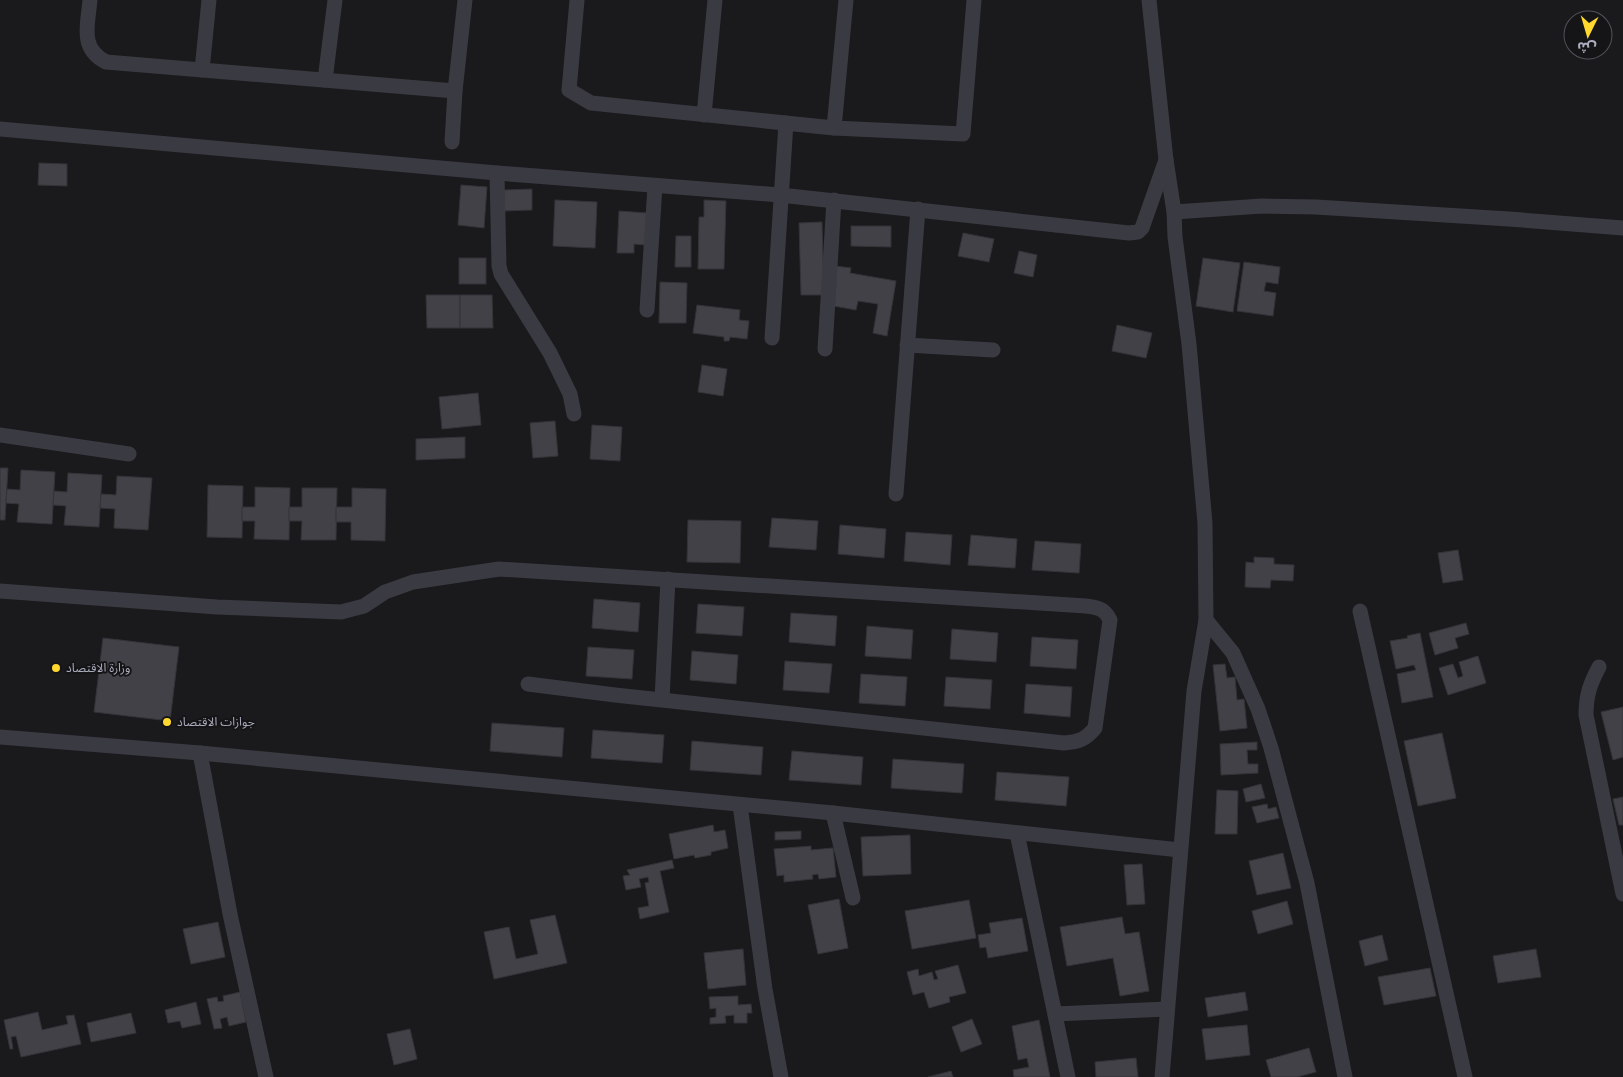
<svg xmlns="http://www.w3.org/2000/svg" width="1623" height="1077" viewBox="0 0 1623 1077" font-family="Figtree,'Noto Sans Arabic',sans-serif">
	<rect width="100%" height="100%" fill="#1a191c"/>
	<g fill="#414147" stroke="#343338">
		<path d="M 39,163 L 67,164 L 67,186 L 38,185 Z"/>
		<path d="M 461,185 L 487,187 L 484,228 L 458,225 Z"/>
		<path d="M 532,189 L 532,210 L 504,211 L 504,190 Z"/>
		<path d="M 555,200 L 597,202 L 595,248 L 553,246 Z"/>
		<path d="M 704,200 L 726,201 L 724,269 L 698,269 L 699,217 L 704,217 Z"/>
		<path d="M 619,211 L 647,213 L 645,245 L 634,244 L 634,253 L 617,253 Z"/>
		<path d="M 822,222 L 824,295 L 801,295 L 799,223 Z"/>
		<path d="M 851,226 L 891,226 L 891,247 L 851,246 Z"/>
		<path d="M 963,233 L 994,239 L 989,262 L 958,256 Z"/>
		<path d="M 676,236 L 691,236 L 691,267 L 675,267 Z"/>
		<path d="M 1019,251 L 1037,255 L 1033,277 L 1014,273 Z"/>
		<rect x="459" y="258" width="27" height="26"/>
		<path d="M 1203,258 L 1240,263 L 1233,312 L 1196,306 Z"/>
		<path d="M 1244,262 L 1280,267 L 1278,284 L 1266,282 L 1264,291 L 1276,293 L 1273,316 L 1237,311 Z"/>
		<path d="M 835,266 L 851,268 L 850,273 L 896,281 L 887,336 L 873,333 L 878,304 L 858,301 L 856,310 L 828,305 Z"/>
		<path d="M 660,282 L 687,283 L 686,323 L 659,323 Z"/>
		<path d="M 426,295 L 460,295 L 460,328 L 427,328 Z"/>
		<path d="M 460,295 L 492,295 L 493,328 L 460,328 Z"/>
		<path d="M 697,305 L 740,310 L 739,320 L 749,321 L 747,339 L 730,337 L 729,341 L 724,341 L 724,337 L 693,333 Z"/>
		<path d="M 1117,325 L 1152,333 L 1146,358 L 1112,351 Z"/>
		<path d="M 702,365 L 727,369 L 723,396 L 698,392 Z"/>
		<path d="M 478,393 L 481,425 L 442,429 L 439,397 Z"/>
		<path d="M 555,421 L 558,456 L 533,458 L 530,423 Z"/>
		<path d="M 592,425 L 622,427 L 620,461 L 590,459 Z"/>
		<path d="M 465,437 L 465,458 L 416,460 L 416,439 Z"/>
		<path d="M 0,468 L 8,468 L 5,520 L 0,520 Z"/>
		<path d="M 21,470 L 55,472 L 52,524 L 17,522 L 19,504 L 6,503 L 7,489 L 20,490 Z"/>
		<path d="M 68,473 L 102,475 L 99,527 L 64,525 L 66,506 L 53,505 L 54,491 L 67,492 Z"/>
		<path d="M 117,476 L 152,478 L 148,530 L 114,528 L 115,509 L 100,508 L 101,494 L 116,495 Z"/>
		<path d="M 208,485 L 243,486 L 242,538 L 207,537 Z"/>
		<path d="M 255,487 L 290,488 L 289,540 L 254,539 L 255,521 L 242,521 L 242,507 L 255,507 Z"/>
		<path d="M 302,488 L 337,488 L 336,540 L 301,540 L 302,521 L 289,521 L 289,507 L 302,507 Z"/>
		<path d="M 352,488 L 386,489 L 385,541 L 351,540 L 351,522 L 336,522 L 336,507 L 352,507 Z"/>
		<path d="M 772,518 L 818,521 L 816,550 L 769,547 Z"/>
		<path d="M 688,520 L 741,521 L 740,563 L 687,562 Z"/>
		<path d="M 840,525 L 886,529 L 884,558 L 838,554 Z"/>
		<path d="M 906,532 L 952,535 L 950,565 L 904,561 Z"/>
		<path d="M 971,535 L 1017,539 L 1015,568 L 968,565 Z"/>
		<path d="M 1035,541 L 1081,544 L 1079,573 L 1032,570 Z"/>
		<path d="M 1458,550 L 1463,580 L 1443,583 L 1438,553 Z"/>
		<path d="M 1254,557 L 1274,558 L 1274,564 L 1294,565 L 1293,581 L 1271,580 L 1270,588 L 1245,587 L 1246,562 L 1254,563 Z"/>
		<path d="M 594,599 L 640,603 L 638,632 L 592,628 Z"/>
		<path d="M 698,604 L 744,607 L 742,636 L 696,633 Z"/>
		<path d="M 791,613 L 837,616 L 835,646 L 789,642 Z"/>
		<path d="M 1466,623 L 1469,634 L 1455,638 L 1458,648 L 1435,655 L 1429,633 Z"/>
		<path d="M 867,626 L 913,630 L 911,659 L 865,656 Z"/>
		<path d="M 952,629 L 998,633 L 996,662 L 950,659 Z"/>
		<path d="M 1420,633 L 1433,697 L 1402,703 L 1397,674 L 1416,670 L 1414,665 L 1396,669 L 1390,641 L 1408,638 L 1407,636 Z"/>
		<path d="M 1032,637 L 1078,640 L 1076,669 L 1030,666 Z"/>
		<path d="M 103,638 L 179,647 L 170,721 L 94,712 Z"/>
		<path d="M 588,647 L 634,650 L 632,679 L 586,676 Z"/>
		<path d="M 692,651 L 738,655 L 736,684 L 690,680 Z"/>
		<path d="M 1478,656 L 1486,683 L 1448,695 L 1439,668 L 1453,664 L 1458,678 L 1463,676 L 1459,662 Z"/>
		<path d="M 785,661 L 832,664 L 829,693 L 783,690 Z"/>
		<path d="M 1225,664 L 1227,678 L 1235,677 L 1237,700 L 1244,699 L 1247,728 L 1220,731 L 1213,665 Z"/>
		<path d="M 861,674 L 907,677 L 905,706 L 859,703 Z"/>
		<path d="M 946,677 L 992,680 L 990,709 L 944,706 Z"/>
		<path d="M 1026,684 L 1072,687 L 1070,717 L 1024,713 Z"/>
		<path d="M 1623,707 L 1623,757 L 1613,760 L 1601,712 Z"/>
		<path d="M 492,723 L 564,728 L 562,757 L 490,751 Z"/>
		<path d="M 593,730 L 664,735 L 662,763 L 591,758 Z"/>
		<path d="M 1442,733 L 1456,798 L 1418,806 L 1404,741 Z"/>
		<path d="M 692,741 L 763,747 L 761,775 L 690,770 Z"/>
		<path d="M 1257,742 L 1257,750 L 1247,750 L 1248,764 L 1258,764 L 1258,773 L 1221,775 L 1220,744 Z"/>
		<path d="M 792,751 L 863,757 L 861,785 L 789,780 Z"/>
		<path d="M 893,759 L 964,764 L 962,793 L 891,788 Z"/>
		<path d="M 997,772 L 1069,777 L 1066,806 L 995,800 Z"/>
		<path d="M 1261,784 L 1265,798 L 1246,802 L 1243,789 Z"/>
		<path d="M 1217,790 L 1238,791 L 1237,834 L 1215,834 Z"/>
		<path d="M 1623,797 L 1623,825 L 1619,825 L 1613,799 Z"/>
		<path d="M 1267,804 L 1268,809 L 1276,807 L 1279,818 L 1257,823 L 1252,807 Z"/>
		<path d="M 713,825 L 714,832 L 725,830 L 728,848 L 711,852 L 711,855 L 695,858 L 694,855 L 674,859 L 669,834 Z"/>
		<path d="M 801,831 L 801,839 L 775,840 L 775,832 Z"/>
		<path d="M 910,835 L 911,874 L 863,876 L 861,837 Z"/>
		<path d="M 811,846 L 811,850 L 833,848 L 836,877 L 819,879 L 818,874 L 812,875 L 813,879 L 784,882 L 784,875 L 777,876 L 774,849 Z"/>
		<path d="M 1283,853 L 1291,888 L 1257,895 L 1249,861 Z"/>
		<path d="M 672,860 L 674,868 L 660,871 L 669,912 L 640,919 L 638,908 L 649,906 L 645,883 L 649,882 L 648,877 L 639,879 L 641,887 L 626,890 L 623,876 L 630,875 L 627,870 Z"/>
		<path d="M 1142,864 L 1145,904 L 1127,905 L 1124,865 Z"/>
		<path d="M 839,899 L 848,948 L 818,954 L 808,905 Z"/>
		<path d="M 969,900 L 976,938 L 912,949 L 905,911 Z"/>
		<path d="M 1287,901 L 1293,924 L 1258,934 L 1252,911 Z"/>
		<path d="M 555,915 L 567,963 L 494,979 L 484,932 L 509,927 L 516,959 L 538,954 L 530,920 Z"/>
		<path d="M 1122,917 L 1125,934 L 1139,932 L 1149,991 L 1120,996 L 1113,958 L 1067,966 L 1060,927 Z"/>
		<path d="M 1022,918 L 1028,951 L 988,958 L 986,947 L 980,948 L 978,935 L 991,933 L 989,923 Z"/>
		<path d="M 218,922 L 225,957 L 191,964 L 183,929 Z"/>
		<path d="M 1382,935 L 1388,960 L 1365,966 L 1359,941 Z"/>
		<path d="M 743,949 L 746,985 L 708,989 L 704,953 Z"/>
		<path d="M 1536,949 L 1541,977 L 1498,983 L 1493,956 Z"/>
		<path d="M 958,965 L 966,993 L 949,997 L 950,1002 L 929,1008 L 924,992 L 913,995 L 907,972 L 918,969 L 919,976 L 932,972 L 934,980 L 938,979 L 935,971 Z"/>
		<path d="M 1430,968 L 1436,996 L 1384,1005 L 1378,977 Z"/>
		<path d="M 240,992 L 246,1022 L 229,1026 L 227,1017 L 220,1019 L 222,1028 L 214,1029 L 207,999 L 217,997 L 218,1002 L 224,1001 L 223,996 Z"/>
		<path d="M 1245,992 L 1248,1010 L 1208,1017 L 1205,998 Z"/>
		<path d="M 738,996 L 738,1005 L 751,1004 L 752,1013 L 747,1013 L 747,1023 L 734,1023 L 734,1015 L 725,1016 L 726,1023 L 710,1024 L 710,1018 L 716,1017 L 716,1008 L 710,1009 L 709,997 Z"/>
		<path d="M 196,1002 L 201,1024 L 182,1028 L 180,1021 L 168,1023 L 165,1010 Z"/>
		<path d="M 38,1012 L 42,1030 L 68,1024 L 66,1016 L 74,1015 L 81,1044 L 21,1057 L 16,1036 L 11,1037 L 13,1049 L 10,1049 L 4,1020 Z"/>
		<path d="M 131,1013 L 136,1033 L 91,1042 L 87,1023 Z"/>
		<path d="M 972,1019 L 982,1044 L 961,1052 L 952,1027 Z"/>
		<path d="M 1039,1020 L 1050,1077 L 1014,1077 L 1013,1070 L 1029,1067 L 1027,1058 L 1018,1060 L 1012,1026 Z"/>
		<path d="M 1247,1025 L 1250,1055 L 1206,1060 L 1202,1029 Z"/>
		<path d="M 410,1029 L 417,1059 L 394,1065 L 387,1034 Z"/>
		<path d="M 1309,1048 L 1316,1072 L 1297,1077 L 1271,1077 L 1266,1060 Z"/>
		<path d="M 1136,1058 L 1138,1077 L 1096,1077 L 1095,1062 Z"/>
		<path d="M 951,1071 L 953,1077 L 928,1077 Z"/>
	</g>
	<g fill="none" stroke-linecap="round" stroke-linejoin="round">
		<g stroke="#3a3a42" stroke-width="15">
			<path d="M 90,0 C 88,25 79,48 106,62 L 455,91 L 465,0"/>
			<path d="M 577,0 L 569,90 L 591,103 L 834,128"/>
			<path d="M 846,0 L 834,128 L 963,134 L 974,0"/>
			<path d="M 1149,0 L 1166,160 L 1174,212 L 1175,237 L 1189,344 L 1205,523 L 1206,620 L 1194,691 L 1162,1077"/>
			<path d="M 202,70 L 209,0"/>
			<path d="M 325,80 L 335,0"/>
			<path d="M 704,115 L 715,0"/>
			<path d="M 0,129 L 497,173 L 780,195 L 1129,233 L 1138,232 L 1142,228 L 1166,160"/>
			<path d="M 452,142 L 455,91"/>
			<path d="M 497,173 L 499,266 L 501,274 L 550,353 L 570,394 L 574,414"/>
			<path d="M 1174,212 L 1262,206 L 1316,207 L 1509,219 L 1623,228"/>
			<path d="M 647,310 L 655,186"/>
			<path d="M 772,338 L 786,123"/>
			<path d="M 907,345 L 993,350"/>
			<path d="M 825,349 L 834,200"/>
			<path d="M 0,435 L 129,454"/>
			<path d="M 896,494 L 918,209"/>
			<path d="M 0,591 L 217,607 L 341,612 L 364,606 L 385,592 L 413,582 L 499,569 L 1086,606 C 1098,608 1104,608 1110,620 L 1095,728 C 1086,739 1079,742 1064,743 L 615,695 L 528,684"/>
			<path d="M 1360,611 L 1465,1077"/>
			<path d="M 1206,620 L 1233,653 L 1258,709 L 1271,748 L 1307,883 L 1345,1077"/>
			<path d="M 1599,667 C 1590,684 1586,695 1586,715 L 1623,894"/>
			<path d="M 662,699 L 668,579"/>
			<path d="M 0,737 L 200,753 L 833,813 L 1180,850"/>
			<path d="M 200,753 L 230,914 L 266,1077"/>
			<path d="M 740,805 L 765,989 L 781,1077"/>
			<path d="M 833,813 L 853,898"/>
			<path d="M 1017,833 L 1068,1077"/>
			<path d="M 1055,1014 L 1167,1009"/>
		</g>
	</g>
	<g fill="#ffd82f" stroke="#151417" stroke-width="2">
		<circle cx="56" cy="668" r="5"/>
		<circle cx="167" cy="722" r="5"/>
	</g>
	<g text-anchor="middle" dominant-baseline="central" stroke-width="4" stroke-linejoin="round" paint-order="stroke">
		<g font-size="12" fill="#abaebd" stroke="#151417" text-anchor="start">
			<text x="66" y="668">وزارة الاقتصاد</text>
			<text x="177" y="722">جوازات الاقتصاد</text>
		</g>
	</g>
	<g transform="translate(1588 35) rotate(185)"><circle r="24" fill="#151417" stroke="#515259"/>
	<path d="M0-4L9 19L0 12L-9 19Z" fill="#ffd82f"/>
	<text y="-8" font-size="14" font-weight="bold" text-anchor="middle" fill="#abaebd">ش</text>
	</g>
</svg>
